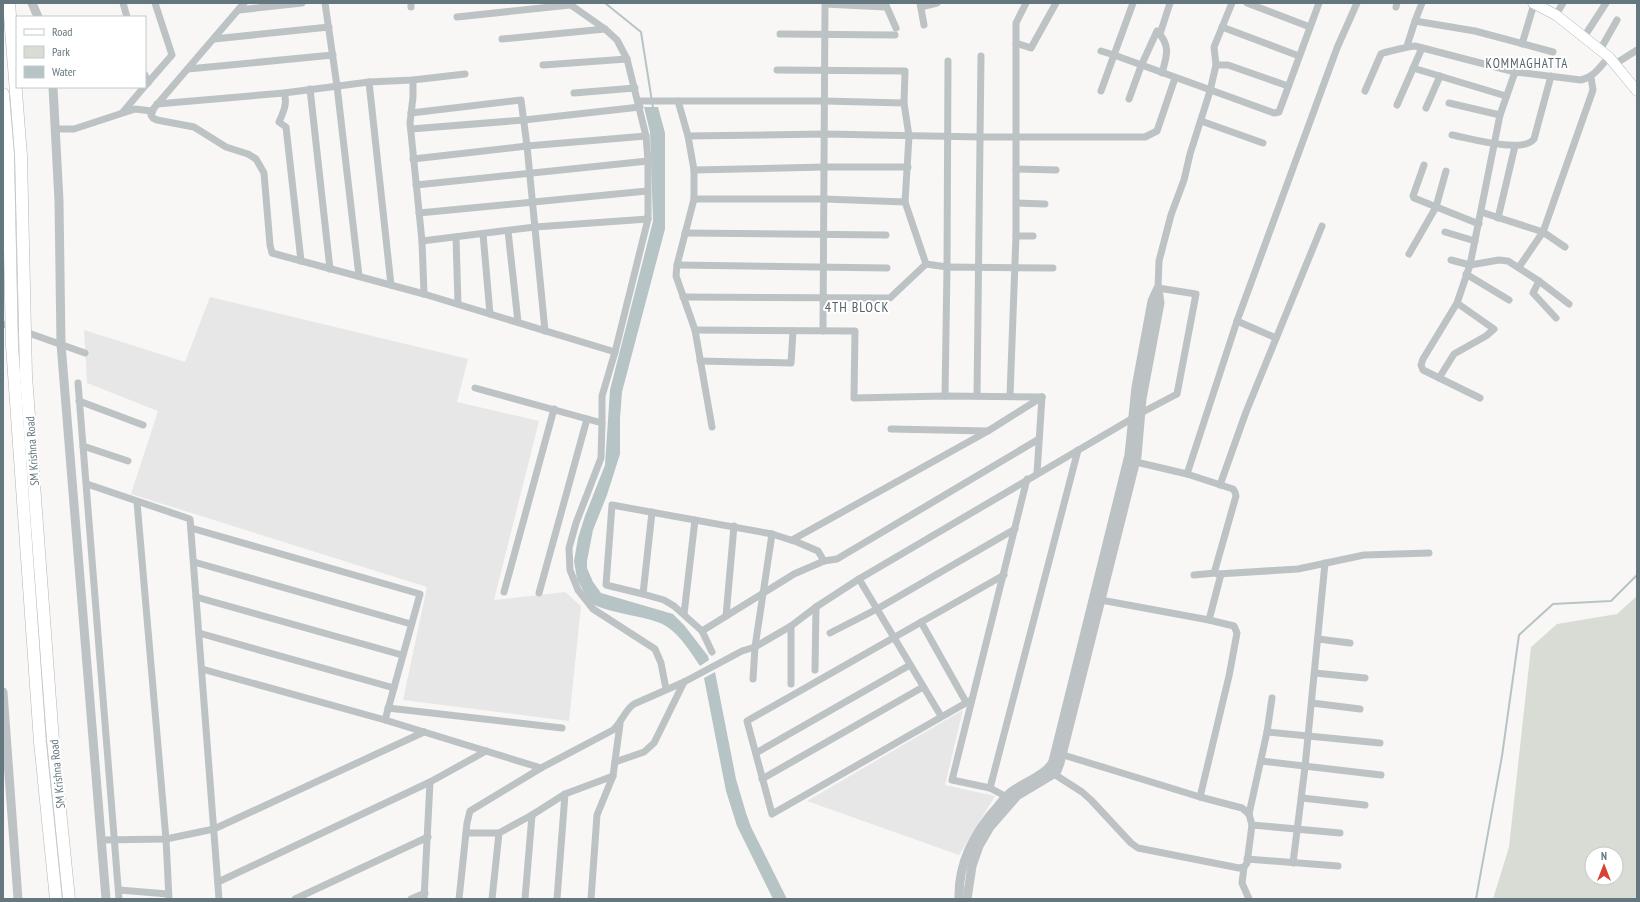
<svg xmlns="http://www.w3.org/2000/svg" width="1640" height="902" viewBox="0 0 1640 902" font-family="'PT Sans Narrow',sans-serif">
	<rect width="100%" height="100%" fill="#f8f7f5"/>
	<g fill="#e6e7e6">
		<path d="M 210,297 L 468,359 L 457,402 L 539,421 L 494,600 L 565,592 L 581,606 L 569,721 L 403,700 L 427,587 L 131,494 L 158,411 L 87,383 L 84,330 L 185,362 Z"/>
		<path d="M 963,710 L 945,785 L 995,796 L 959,855 L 807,801 Z"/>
	</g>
	<path fill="#d9dcd5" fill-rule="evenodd" d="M 1637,596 L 1637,899 L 1493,899 L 1509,847 L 1531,647 L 1557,624 L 1617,614 ZM 1592,854 L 1616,854 L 1616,878 L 1592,878 Z"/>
	<g fill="#b6c4c6">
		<path d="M 644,107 L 658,107 L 665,133 L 665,229 L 622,392 L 620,418 L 620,454 L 607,495 L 593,530 L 587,561 L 587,568 L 593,582 L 601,593 L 673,614 L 684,625 L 708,656 L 709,660 L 700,666 C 690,651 677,630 660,623 C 639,615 615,614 594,605 L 587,598 L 577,579 L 574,561 L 578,538 L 585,516 L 605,465 L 610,390 L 653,221 L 650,132 Z"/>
		<path d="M 715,672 L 736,779 L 746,813 L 751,827 L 787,899 L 773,899 L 737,826 L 726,791 L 704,678 Z"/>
	</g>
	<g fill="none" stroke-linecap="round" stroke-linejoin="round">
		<g stroke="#b6c4c6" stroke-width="2">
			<path d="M 605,3 L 641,32 L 653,108"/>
			<path d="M 1476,899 L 1502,756 L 1519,635 L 1553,604 L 1611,601 L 1637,575"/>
		</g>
		<defs>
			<path id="secondary" d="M 1533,3 L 1556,15 L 1609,57 L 1637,91"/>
			<g id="trunk">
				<path d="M 9,3 L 21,156 L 26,376 L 53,741 L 69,899"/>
				<path d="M 3,94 L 8,154 L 12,345 L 40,742 L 56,899"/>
			</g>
		</defs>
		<use href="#secondary" stroke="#b0b7ba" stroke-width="11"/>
		<use href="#trunk" stroke="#b1b6b9" stroke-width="13"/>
		<g stroke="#bdc3c5" stroke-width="7">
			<path d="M 123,3 L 127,17"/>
			<path d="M 244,3 L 154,108 L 151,115 L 153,118 L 157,120 L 194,127 L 226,147 L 248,154 L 256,159 L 264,173 L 270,245 L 272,253 L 424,294 L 615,352"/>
			<path d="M 325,3 L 337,86 L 359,276"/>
			<path d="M 411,3 L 411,7"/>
			<path d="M 568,3 L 605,29 L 617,40 L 627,59 L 646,136 L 648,161 L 648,219 L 615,352 L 602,396 L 602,423"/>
			<path d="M 885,3 L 896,28"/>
			<path d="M 920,3 L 924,25"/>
			<path d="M 1133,3 L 1114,55 L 1274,113 L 1279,112 L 1319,3"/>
			<path d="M 1247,3 L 1310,27"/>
			<path d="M 1422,3 L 1415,21 L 1475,31 L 1553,52"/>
			<path d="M 921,7 L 937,3"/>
			<path d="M 1396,7 L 1397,3"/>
			<path d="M 239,10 L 302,3"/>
			<path d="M 1556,15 L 1563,3"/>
			<path d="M 457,17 L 570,5"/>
			<path d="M 1222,27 L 1299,56"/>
			<path d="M 780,34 L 895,35"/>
			<path d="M 1160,34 L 1170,3"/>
			<path d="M 1584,37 L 1606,3"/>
			<path d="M 214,39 L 329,27"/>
			<path d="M 502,39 L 605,29"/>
			<path d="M 1016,43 L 1031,48 L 1056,3"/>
			<path d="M 1522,44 L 1534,4"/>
			<path d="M 1407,46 L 1415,21"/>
			<path d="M 1600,50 L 1617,20"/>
			<path d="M 1101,51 L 1114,55 L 1101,91"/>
			<path d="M 1615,64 L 1637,50"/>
			<path d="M 543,65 L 627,59"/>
			<path d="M 1216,65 L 1228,65 L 1288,86"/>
			<path d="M 1413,68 L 1506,96"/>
			<path d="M 188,69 L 333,55"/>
			<path d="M 777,70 L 905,71 L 904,103 L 909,136 L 905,202 L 926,264 L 947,267 L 948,61"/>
			<path d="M 145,75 L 148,83"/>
			<path d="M 413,80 L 413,97 L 410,123 L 422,241 L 424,294"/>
			<path d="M 369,82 L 391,285"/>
			<path d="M 145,86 L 172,55 L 155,3"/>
			<path d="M 310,89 L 330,269"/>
			<path d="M 1365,91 L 1381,54 C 1384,52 1412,46 1415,46 L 1515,72"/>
			<path d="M 284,93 C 288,103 283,113 279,122 L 286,127 L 301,261"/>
			<path d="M 574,93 L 635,88"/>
			<path d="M 1129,99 L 1141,66 L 1157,31 C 1171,46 1167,55 1162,73"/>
			<path d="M 638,101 L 824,101 L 904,103"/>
			<path d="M 678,101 L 688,136 L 694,170 L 694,199 L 677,265 L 676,276 L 695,330 L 712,427"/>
			<path d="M 1449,103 L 1500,115"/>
			<path d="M 157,104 L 284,93 L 369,82 L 413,80 L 465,74"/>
			<path d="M 1397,105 L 1422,48"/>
			<path d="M 1426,108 L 1440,76"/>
			<path d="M 123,112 L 144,87"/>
			<path d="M 411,113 L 521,100 L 527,146 L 545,331"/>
			<path d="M 1201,121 L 1263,143"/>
			<path d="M 56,129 L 74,129 L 135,109 L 152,111"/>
			<path d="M 411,129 L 524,120 L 640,107"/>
			<path d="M 1452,135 C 1469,138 1523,154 1534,139 L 1551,76"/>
			<path d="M 688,136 L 824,134 L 981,137 L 1145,137 L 1157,131 L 1175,78"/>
			<path d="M 413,159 L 527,146 L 646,136"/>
			<path d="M 1424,165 L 1413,196 L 1414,198 L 1479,224"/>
			<path d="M 1016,169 L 1056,170"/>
			<path d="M 694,170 L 824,167 L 908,167"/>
			<path d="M 416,185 L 648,161"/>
			<path d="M 694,199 L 824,199 L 905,202"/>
			<path d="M 1016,203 L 1045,204"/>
			<path d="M 1481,212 L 1543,232 L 1565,247"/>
			<path d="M 419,213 L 647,191"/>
			<path d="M 1498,218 L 1515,146"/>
			<path d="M 508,231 L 518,322"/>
			<path d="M 1445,232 L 1475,241"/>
			<path d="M 685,233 L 886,235"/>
			<path d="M 483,234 L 490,314"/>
			<path d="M 1016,236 L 1033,236"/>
			<path d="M 456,237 L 458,304"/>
			<path d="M 422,241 L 535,227 L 648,219"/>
			<path d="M 1409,254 L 1436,207 L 1446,171"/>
			<path d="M 1451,260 L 1470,265 L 1499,260 L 1508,261 L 1539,281 L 1569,304"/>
			<path d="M 677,265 L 887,268"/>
			<path d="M 1519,267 L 1543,232 L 1593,90 L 1591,77"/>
			<path d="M 1466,274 L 1509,300"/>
			<path d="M 1539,281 L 1533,293 L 1556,318"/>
			<path d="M 683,297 L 890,298 L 926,264"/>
			<path d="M 1237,321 L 1276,338"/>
			<path d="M 3,324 L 85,353"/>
			<path d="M 695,330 L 855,331 L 854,398 L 945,396 L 1042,397"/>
			<path d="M 823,331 L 825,4 L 885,7"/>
			<path d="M 700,361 L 791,363 L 793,331"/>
			<path d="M 1439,378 L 1454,354 L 1486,336 L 1494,329 L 1457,303"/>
			<path d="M 78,383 L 119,899"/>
			<path d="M 475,388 L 602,423 L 601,458 L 576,523 L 569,548 L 570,570 L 578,590 L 593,609 L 655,649 L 661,663 L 666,689"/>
			<path d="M 945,396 L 947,267 L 1053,268"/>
			<path d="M 977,396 L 981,56"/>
			<path d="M 1010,396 L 1016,236 L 1016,23 L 1026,3"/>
			<path d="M 1480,398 L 1423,370 L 1421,365 L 1423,359 L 1457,303 L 1470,265 L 1500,115 L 1515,72 L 1581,80 C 1594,77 1600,67 1609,57"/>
			<path d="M 79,401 L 143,425"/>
			<path d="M 1141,413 L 1177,394 L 1196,294 L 1158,288 L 1159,261 L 1171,215 L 1184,180 L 1190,154 L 1210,91 L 1216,65 L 1214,47 L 1232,3"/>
			<path d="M 891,429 L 988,431"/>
			<path d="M 83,446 L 128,461"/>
			<path d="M 1136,462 L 1187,474 L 1233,489 L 1235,492 L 1236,496 L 1215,570 L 1215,573 L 1218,574 L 1298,569 L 1364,555 L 1429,553"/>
			<path d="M 1037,473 L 1042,397"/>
			<path d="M 1187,474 L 1237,321 L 1337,48 L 1357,3"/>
			<path d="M 87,484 L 190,519 L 219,899"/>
			<path d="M 1220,485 L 1246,412 L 1322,226"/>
			<path d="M 137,502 L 166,839 L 169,899"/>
			<path d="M 191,528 L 420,594 L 385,720"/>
			<path d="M 792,540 L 988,431 L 1042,397"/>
			<path d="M 194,562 L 411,624"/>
			<path d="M 1194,575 L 1215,573"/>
			<path d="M 859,579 L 941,716"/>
			<path d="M 504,592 L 554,409"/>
			<path d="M 539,593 L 587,419"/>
			<path d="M 643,594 L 652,512"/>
			<path d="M 196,597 L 402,655"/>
			<path d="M 1101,600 L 1209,620 L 1234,626 L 1237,633 L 1229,676 L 1200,797"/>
			<path d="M 684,614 L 695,520"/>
			<path d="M 726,616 L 734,526"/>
			<path d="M 1209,620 L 1221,574"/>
			<path d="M 921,622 L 966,702"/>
			<path d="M 702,631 L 794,574 L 824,561 L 837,559 L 1039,439"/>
			<path d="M 199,633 L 394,688"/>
			<path d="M 830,633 L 877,609 L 1015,529"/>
			<path d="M 1318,639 L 1350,643"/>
			<path d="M 712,652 L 702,631 L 674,606 L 664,600 L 643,594 L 606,585 L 612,505 L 772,534 L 797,542 L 818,551 L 824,561"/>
			<path d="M 202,669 L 385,720 L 541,768"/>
			<path d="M 815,670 L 816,607"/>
			<path d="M 1315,673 L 1365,678"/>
			<path d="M 753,679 L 755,647 L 772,534"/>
			<path d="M 791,684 L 791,626"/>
			<path d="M 971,700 L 772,814 L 747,721 L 1004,575"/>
			<path d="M 1312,703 L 1360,709"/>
			<path d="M 388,708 L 562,728"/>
			<path d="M 1267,732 L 1380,743"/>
			<path d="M 756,753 L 910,665"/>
			<path d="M 1261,761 L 1381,775"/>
			<path d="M 615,762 L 644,752 L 654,743 L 684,682"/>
			<path d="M 1054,774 L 1082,792 L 1091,800 L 1131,843 L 1138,848 L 1239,868 L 1244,867 L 1247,863 L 1252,825 L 1249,814 L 1242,808 L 1200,797 L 1057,753"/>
			<path d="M 762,779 L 923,687"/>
			<path d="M 990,788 L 1078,450"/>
			<path d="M 1005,796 L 990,788 L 952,780 L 1027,479"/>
			<path d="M 1302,798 L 1365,805"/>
			<path d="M 1249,814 L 1267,732 L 1272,698"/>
			<path d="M 1252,825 L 1340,833"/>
			<path d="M 466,833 L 499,833 L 532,815 L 565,794 L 613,776"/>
			<path d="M 102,840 L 166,839 L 214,829 L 424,732"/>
			<path d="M 1247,859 L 1338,866"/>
			<path d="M 1293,863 L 1305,767 L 1325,563"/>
			<path d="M 1244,867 L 1242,883 L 1249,899"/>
			<path d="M 218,882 L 430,782 L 486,751"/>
			<path d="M 119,890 L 168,894"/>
			<path d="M 295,899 L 428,837"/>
			<path d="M 411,899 L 425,893"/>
			<path d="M 424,899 L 430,782"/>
			<path d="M 459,899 L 467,823 L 470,811 L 541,768 L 613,730 C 622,722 624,711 634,704 L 684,682 L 742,651 L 755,647 L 791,626 L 816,607 L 859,579 L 1133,418"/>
			<path d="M 492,899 L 499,833"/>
			<path d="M 525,899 L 532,815"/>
			<path d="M 557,899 L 565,794"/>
			<path d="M 591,899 L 597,815 L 613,776 L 620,724"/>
		</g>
		<g stroke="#bdc3c5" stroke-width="9">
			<path d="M 32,3 L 38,17"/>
			<path d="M 53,87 L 59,201 L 61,344 L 106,899"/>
			<path d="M 3,692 L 18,899"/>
			<path d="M 959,899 C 958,863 975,831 999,805 C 1003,800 1008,793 1014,790 C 1025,782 1048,774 1053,761 L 1129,455 L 1136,387 L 1152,301 L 1158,288"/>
			<path d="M 967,899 L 972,866 L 979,846 L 990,827 L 1017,796 L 1052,775 L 1057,771 L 1060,763 L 1137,456 L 1142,399 L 1160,303 L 1158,289"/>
		</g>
		<use href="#secondary" stroke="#fff" stroke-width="10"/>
		<use href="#trunk" stroke="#fff" stroke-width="12"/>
	</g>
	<g text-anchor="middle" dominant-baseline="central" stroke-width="4" stroke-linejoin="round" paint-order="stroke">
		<g font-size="12" fill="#65777e" stroke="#fff">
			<text transform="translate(32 451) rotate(-94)">SM Krishna Road</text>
			<text transform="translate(57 774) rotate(-96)">SM Krishna Road</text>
		</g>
		<g font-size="13" letter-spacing="1" fill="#56646a" stroke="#fff">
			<text x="1527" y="63">KOMMAGHATTA</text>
		</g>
		<g font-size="14" letter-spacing="1" fill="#56646a" stroke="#fff">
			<text x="857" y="307">4TH BLOCK</text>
		</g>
	</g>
	<rect width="1640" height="902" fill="none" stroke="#65777e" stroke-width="8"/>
	<rect x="16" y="16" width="130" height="72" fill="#ffffff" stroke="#c1c9cb"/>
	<rect x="24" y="29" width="20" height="6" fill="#ffffff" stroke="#c1c9cb"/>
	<text x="52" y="36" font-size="12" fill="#65777e">Road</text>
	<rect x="24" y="46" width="20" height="12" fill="#d9dcd5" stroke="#c1c9cb"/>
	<text x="52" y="56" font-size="12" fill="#65777e">Park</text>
	<rect x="24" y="66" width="20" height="12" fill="#b6c4c6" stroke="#c1c9cb"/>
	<text x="52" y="76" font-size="12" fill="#65777e">Water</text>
	<g transform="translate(1604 866)"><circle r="19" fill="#ffffff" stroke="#c1c9cb"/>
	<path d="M0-3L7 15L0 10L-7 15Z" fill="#d84335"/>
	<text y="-6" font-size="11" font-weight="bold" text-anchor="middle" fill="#65777e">N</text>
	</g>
</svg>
